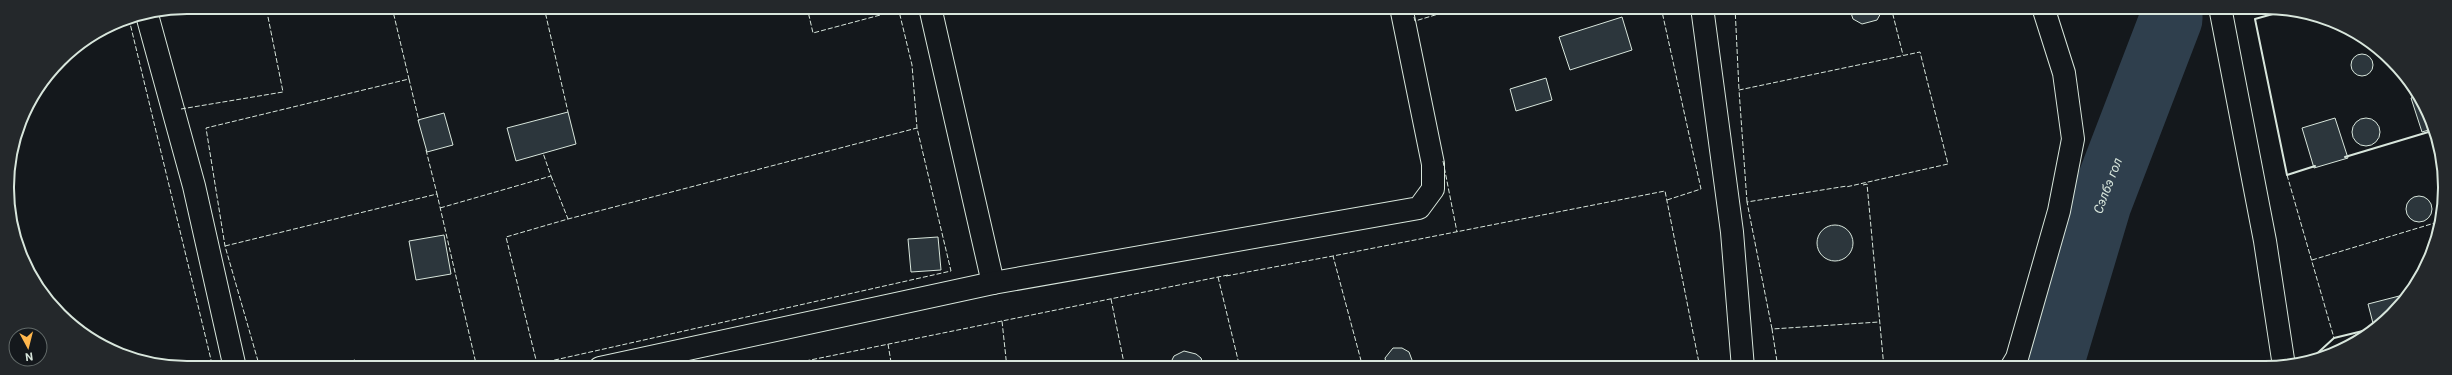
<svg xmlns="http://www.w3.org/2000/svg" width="2452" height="375" viewBox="0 0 2452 375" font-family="Roboto,sans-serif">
	<rect width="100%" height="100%" fill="#14181c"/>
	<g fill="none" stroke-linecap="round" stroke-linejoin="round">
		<path stroke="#2f3f4d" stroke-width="63" id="s1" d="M 2051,368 L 2100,204 L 2171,19 L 2171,7"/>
	</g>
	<g fill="#2c363c" stroke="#d8e6dc">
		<path d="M 1849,7 L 1882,7 L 1882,11 L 1877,20 L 1862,24 L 1853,19 Z"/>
		<path d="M 1622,17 L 1632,50 L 1570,70 L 1559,37 Z"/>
		<circle cx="2362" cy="65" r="11"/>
		<path d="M 1546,78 L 1552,100 L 1516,111 L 1510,89 Z"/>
		<path d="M 2416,96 L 2435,128 L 2422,132 L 2411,98 Z"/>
		<path d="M 568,112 L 576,144 L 516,161 L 507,128 Z"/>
		<path d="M 444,113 L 453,145 L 427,152 L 418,120 Z"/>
		<path d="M 2335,118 L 2348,158 L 2314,168 L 2302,128 Z"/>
		<circle cx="2366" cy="132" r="14"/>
		<circle cx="2419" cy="209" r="13"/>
		<circle cx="1835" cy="243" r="18"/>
		<path d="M 444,235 L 451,274 L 416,280 L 409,241 Z"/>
		<path d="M 938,237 L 941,270 L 911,272 L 908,239 Z"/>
		<path d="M 2407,294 L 2392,315 L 2374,327 L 2368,304 Z"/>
		<path d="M 1393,348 L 1402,348 L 1409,352 L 1412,360 L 1411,368 L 1387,368 L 1385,358 Z"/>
		<path d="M 1184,351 L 1196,354 L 1201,358 L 1204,368 L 1168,368 L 1174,356 Z"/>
		<path d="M 355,360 L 357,368 L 328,368 Z"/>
	</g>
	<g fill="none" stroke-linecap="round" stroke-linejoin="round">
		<defs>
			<g id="street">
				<path d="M 930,7 L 993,283"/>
				<path d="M 1702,7 L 1732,232 L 1743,368"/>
				<path d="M 2220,7 L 2265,241 L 2284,366"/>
				<path d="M 147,15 L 194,186 L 235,368"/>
				<path d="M 600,368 L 993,283 L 1419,208 L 1433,189 L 1433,164 L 1401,7"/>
				<path d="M 2011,368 L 2017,358 L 2059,211 L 2073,139 L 2064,73 L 2043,7"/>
			</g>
		</defs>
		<use href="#street" stroke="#d8e6dc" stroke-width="24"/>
		<use href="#street" stroke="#14181c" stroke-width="22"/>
		<g stroke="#d8e6dc" stroke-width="1" stroke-dasharray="5 2" stroke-linecap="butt">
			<path d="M 392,7 L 409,79"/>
			<path d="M 544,7 L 568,112"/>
			<path d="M 807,7 L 813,33 L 899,10"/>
			<path d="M 898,7 L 912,65 L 917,128"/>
			<path d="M 1661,7 L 1701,189 L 1667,200"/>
			<path d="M 1735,7 L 1739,90"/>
			<path d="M 1891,7 L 1903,55"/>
			<path d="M 1414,17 L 1415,21 L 1462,7"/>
			<path d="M 129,19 L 213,368"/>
			<path d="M 181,109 L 283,92 L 266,7"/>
			<path d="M 426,150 L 437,194"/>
			<path d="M 1443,161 L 1457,232"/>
			<path d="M 2287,175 L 2334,338"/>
			<path d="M 551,176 L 568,219 L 506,237 L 537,364 L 951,271 L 917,128 L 568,219"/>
			<path d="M 1863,185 L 1867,184 L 1884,368"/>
			<path d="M 1747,202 L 1739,90 L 1920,52 L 1948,164 L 1846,187"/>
			<path d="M 440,208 L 551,176 L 543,153"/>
			<path d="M 225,246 L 437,194 L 477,368"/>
			<path d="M 2312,260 L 2438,222"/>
			<path d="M 1226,276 L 1333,256"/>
			<path d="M 1218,277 L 1240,368"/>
			<path d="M 1111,299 L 1125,368"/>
			<path d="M 1772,329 L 1747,202 L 1847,186"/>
			<path d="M 888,344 L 892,368"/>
			<path d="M 260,368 L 225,246 L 206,128 L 409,79 L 419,121"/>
			<path d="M 771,368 L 1002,321"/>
			<path d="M 1007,368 L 1002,321 L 1228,275"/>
			<path d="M 1363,368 L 1333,256 L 1665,191 L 1700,368"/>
			<path d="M 1778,368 L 1772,329 L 1879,322"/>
		</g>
		<g stroke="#d8e6dc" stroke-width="2">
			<path d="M 2287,10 L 2255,19 L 2287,175 L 2315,166"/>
			<path d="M 2345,157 L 2435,130"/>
			<path d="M 2310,360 L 2334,338 L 2371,329"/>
		</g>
	</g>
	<g text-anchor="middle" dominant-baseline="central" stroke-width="3" stroke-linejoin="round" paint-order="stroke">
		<g font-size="13" font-style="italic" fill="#d8e6dc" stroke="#14181c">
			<text stroke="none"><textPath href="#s1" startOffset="191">Сэлбэ гол</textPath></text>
		</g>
	</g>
	<path d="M0 0H2452V375H0ZM187 14H2265A173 173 0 0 1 2438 187V188A173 173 0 0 1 2265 361H187A173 173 0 0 1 14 188V187A173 173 0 0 1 187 14Z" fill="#24282b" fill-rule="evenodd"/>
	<path fill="none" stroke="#d8e6dc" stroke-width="2" d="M187 14H2265A173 173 0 0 1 2438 187V188A173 173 0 0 1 2265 361H187A173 173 0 0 1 14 188V187A173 173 0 0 1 187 14Z"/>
	<g transform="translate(28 347) rotate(173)"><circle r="19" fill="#14181c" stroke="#626a69"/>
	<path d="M0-3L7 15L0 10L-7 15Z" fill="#ffb74d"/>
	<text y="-6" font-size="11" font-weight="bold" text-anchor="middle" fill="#d8e6dc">N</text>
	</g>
</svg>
